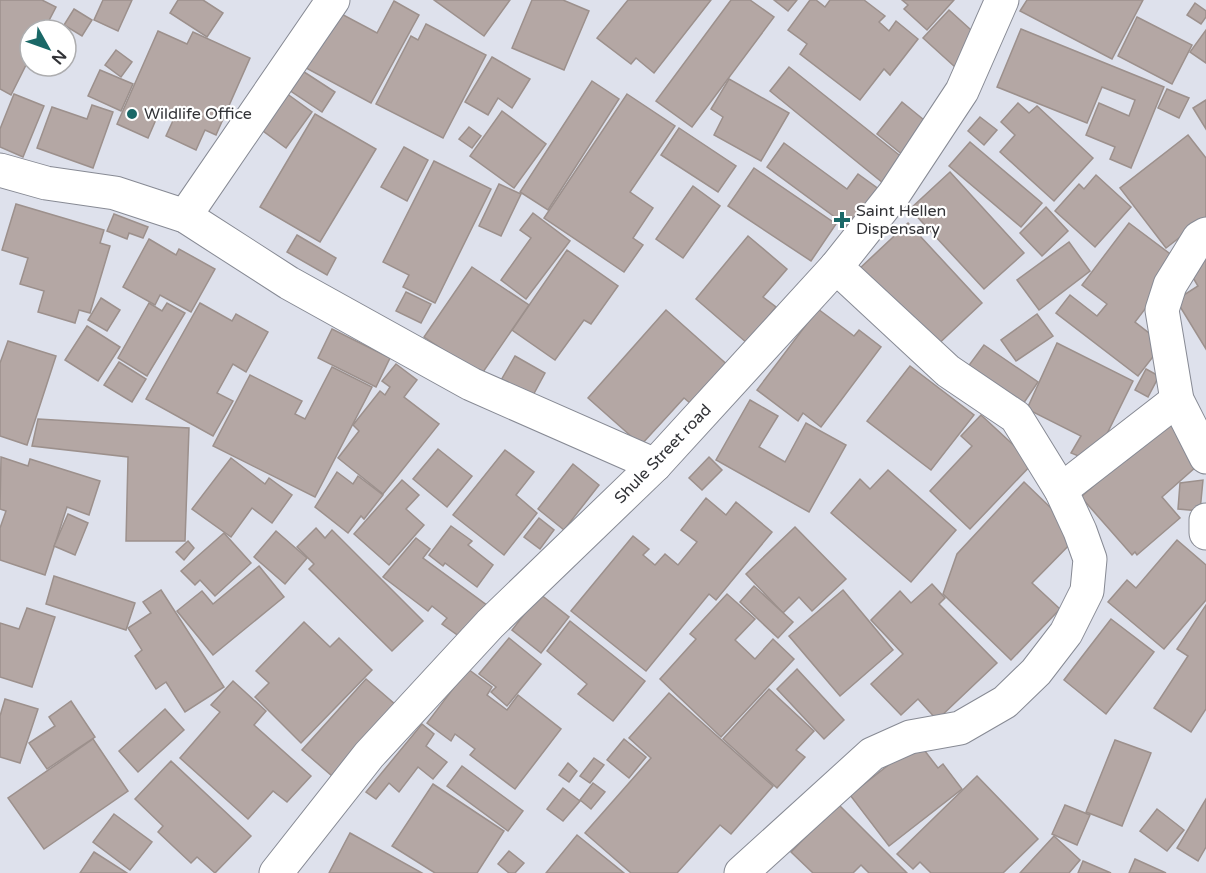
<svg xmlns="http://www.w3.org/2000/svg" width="1206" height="873" viewBox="0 0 1206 873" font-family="'Varela Round',sans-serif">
	<rect width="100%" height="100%" fill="#dee1ec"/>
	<g fill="#b4a7a4" stroke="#9c908c" stroke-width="1.5">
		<path d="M 0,0 L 42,0 L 56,7 L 44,30 L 30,30 L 30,57 L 11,95 L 0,89 Z"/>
		<path d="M 103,0 L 132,0 L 118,31 L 94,20 Z"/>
		<path d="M 178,0 L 203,0 L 223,13 L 207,37 L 170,13 Z"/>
		<path d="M 434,0 L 510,0 L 484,36 Z"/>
		<path d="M 532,0 L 563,0 L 589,11 L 564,70 L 512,48 Z"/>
		<path d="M 628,0 L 711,0 L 654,73 L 636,58 L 631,64 L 597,38 Z"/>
		<path d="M 731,0 L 750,0 L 774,17 L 692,127 L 656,101 Z"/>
		<path d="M 774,0 L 797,0 L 788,11 Z"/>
		<path d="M 810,0 L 816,0 L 825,7 L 830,0 L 864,0 L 885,16 L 879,22 L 889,31 L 896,21 L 918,39 L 890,75 L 884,69 L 860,100 L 800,54 L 807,44 L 788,30 Z"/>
		<path d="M 902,0 L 954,0 L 927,30 L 904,9 L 908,5 Z"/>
		<path d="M 1027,0 L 1143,0 L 1112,59 L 1020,11 Z"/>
		<path d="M 394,1 L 419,15 L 371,103 L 306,68 L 336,11 L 377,33 Z"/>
		<path d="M 1195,3 L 1206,11 L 1206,17 L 1201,24 L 1187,15 Z"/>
		<path d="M 74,9 L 92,20 L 82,36 L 64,25 Z"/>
		<path d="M 949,10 L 981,39 L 955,67 L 923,38 Z"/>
		<path d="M 1137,17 L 1192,45 L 1172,84 L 1118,56 Z"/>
		<path d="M 426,24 L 486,55 L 443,138 L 376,104 L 411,36 L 418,40 Z"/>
		<path d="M 1021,29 L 1164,87 L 1131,168 L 1110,159 L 1115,147 L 1086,135 L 1099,103 L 1129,116 L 1135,100 L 1102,87 L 1087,123 L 997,87 Z"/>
		<path d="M 1206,30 L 1206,63 L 1190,52 Z"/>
		<path d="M 158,31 L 187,44 L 193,32 L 250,58 L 216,135 L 205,130 L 196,150 L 166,136 L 176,114 L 161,108 L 148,138 L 117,124 Z"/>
		<path d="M 116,50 L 132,62 L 121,77 L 105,65 Z"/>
		<path d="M 492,57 L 530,79 L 512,108 L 498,98 L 488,115 L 465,102 Z"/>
		<path d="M 789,67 L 903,158 L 883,183 L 770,91 Z"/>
		<path d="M 298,68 L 335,92 L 322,112 L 286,88 Z"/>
		<path d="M 100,70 L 133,84 L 121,111 L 88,96 Z"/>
		<path d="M 729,79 L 789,113 L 761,161 L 714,135 L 723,117 L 711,109 Z"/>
		<path d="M 592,81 L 619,99 L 548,210 L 520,192 Z"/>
		<path d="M 1167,89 L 1189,98 L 1179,118 L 1158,108 Z"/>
		<path d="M 286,93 L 312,112 L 286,148 L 259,128 Z"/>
		<path d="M 14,94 L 44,106 L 23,157 L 0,147 L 0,129 Z"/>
		<path d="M 627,94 L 675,126 L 630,192 L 653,208 L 633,238 L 643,245 L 624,272 L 544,218 Z"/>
		<path d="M 1206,100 L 1206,129 L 1193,108 Z"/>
		<path d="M 902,102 L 929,124 L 904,156 L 877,134 Z"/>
		<path d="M 1018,103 L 1029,113 L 1037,106 L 1093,158 L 1054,201 L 1000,152 L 1015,135 L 1001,122 Z"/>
		<path d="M 92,105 L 113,112 L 93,168 L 37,148 L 52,107 L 87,119 Z"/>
		<path d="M 502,111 L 546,144 L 514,188 L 470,156 Z"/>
		<path d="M 315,114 L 376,149 L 320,242 L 260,207 Z"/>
		<path d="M 980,117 L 997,130 L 984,145 L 968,131 Z"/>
		<path d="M 469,127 L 481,136 L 472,148 L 459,139 Z"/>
		<path d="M 679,128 L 736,166 L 718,192 L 661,155 Z"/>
		<path d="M 1188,135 L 1206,158 L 1206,217 L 1166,248 L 1120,188 Z"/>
		<path d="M 970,142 L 1042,203 L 1021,227 L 949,166 Z"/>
		<path d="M 784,143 L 847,189 L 858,174 L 880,190 L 851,229 L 767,167 Z"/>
		<path d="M 404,147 L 428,160 L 407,201 L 381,187 Z"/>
		<path d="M 434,161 L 491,189 L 435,303 L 403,287 L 409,275 L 383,262 Z"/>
		<path d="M 754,168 L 836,224 L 811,261 L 728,206 Z"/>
		<path d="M 950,172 L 1024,253 L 984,289 L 910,209 Z"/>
		<path d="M 1096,175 L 1131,207 L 1095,247 L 1055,211 L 1079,184 L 1084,189 Z"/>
		<path d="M 499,184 L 521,194 L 501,236 L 479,226 Z"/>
		<path d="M 693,186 L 720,206 L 683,258 L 656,239 Z"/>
		<path d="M 16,204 L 104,230 L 100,243 L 110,246 L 90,313 L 79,310 L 75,323 L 38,312 L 44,291 L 20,284 L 28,258 L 2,250 Z"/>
		<path d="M 1046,207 L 1068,231 L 1042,256 L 1020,233 Z"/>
		<path d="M 533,213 L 570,241 L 526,299 L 501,280 L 531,238 L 520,230 Z"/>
		<path d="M 114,214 L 148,227 L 143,238 L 129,233 L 127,239 L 107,231 Z"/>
		<path d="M 908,223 L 982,303 L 932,350 L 858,270 Z"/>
		<path d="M 1129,223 L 1181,262 L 1135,322 L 1163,344 L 1138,376 L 1056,313 L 1070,295 L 1097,316 L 1107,304 L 1082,285 Z"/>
		<path d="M 297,235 L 336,258 L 327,275 L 287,252 Z"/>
		<path d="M 748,236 L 787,269 L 763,297 L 776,307 L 747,343 L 696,299 Z"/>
		<path d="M 149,239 L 176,255 L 179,249 L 215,269 L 191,312 L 160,295 L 155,305 L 123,287 Z"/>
		<path d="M 1069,242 L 1090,271 L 1039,310 L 1017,280 Z"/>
		<path d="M 567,250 L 618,286 L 591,324 L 584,320 L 555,360 L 512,330 Z"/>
		<path d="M 1206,253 L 1206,349 L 1176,300 L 1198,286 L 1186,266 Z"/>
		<path d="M 472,267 L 529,305 L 481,375 L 424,337 Z"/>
		<path d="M 406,292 L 431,304 L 421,323 L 396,311 Z"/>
		<path d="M 101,298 L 120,310 L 107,331 L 88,320 Z"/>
		<path d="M 149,303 L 162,311 L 167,303 L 185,313 L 147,376 L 118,358 Z"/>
		<path d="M 200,303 L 232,321 L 236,314 L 268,332 L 246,372 L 233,364 L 217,393 L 233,401 L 213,436 L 146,399 Z"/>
		<path d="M 818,309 L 854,336 L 859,330 L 881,347 L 821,427 L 803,413 L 798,421 L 757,390 Z"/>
		<path d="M 666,310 L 731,368 L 696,408 L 684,398 L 641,445 L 588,398 Z"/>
		<path d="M 1037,314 L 1053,336 L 1016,361 L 1001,340 Z"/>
		<path d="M 87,326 L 120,347 L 98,381 L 65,360 Z"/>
		<path d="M 332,329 L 390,358 L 376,387 L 318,358 Z"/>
		<path d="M 8,341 L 56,356 L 27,445 L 0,436 L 0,363 Z"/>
		<path d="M 1057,343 L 1133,381 L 1093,462 L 1071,453 L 1081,436 L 1027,409 Z"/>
		<path d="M 984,345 L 1038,382 L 1019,410 L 964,372 Z"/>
		<path d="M 515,356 L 545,373 L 531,399 L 500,382 Z"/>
		<path d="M 119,362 L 146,379 L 132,402 L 104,385 Z"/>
		<path d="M 396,364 L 417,380 L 404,397 L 439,424 L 383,494 L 338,458 L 359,431 L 353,425 L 380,391 L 385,395 L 390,387 L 382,381 Z"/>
		<path d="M 910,366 L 974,415 L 931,470 L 867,421 Z"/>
		<path d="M 332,367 L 372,387 L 315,497 L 213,446 L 250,375 L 302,401 L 295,414 L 305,419 Z"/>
		<path d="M 1146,369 L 1159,376 L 1148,397 L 1135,390 Z"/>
		<path d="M 750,400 L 778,416 L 759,447 L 785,462 L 806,423 L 846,445 L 809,512 L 716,460 Z"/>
		<path d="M 981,415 L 1033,463 L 970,529 L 930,491 L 972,446 L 961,436 Z"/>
		<path d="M 38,419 L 189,428 L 185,541 L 126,541 L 128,457 L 32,446 Z"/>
		<path d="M 1173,420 L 1206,458 L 1162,497 L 1180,518 L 1137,555 L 1135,552 L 1132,555 L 1081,497 L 1125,458 L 1127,460 Z"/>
		<path d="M 438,449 L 472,476 L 447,507 L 413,479 Z"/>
		<path d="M 505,450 L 534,472 L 516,495 L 537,513 L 504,555 L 453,515 Z"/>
		<path d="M 1,457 L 28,466 L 30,459 L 100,481 L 89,515 L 67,507 L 45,575 L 0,560 L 0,528 L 6,511 L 0,509 Z"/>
		<path d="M 709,457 L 722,470 L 702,490 L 689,478 Z"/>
		<path d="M 231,458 L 265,484 L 269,478 L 292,495 L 272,523 L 252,508 L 231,537 L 192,509 Z"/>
		<path d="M 573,464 L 599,485 L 564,530 L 538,509 Z"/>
		<path d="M 888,470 L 956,530 L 911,582 L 831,513 L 860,479 L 870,489 Z"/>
		<path d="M 337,472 L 353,484 L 358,476 L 383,495 L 364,519 L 361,516 L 348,533 L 315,507 Z"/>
		<path d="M 402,480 L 419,495 L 406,509 L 424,525 L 389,565 L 354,534 Z"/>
		<path d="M 1203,480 L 1200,511 L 1178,509 L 1180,483 Z"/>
		<path d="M 1024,482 L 1079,535 L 1032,583 L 1060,609 L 1011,660 L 943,594 L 957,554 Z"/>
		<path d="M 706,498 L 726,515 L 736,502 L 772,532 L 716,600 L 709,594 L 646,671 L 571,611 L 633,536 L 649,549 L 643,555 L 655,565 L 665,554 L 678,565 L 697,542 L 681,530 Z"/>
		<path d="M 68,514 L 88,523 L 75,555 L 54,546 Z"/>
		<path d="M 539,518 L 554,530 L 540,549 L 524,537 Z"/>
		<path d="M 451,526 L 472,541 L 468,545 L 493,565 L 477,587 L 445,563 L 443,566 L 429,555 Z"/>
		<path d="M 795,527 L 846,579 L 812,611 L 799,597 L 783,613 L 746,574 Z"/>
		<path d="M 316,528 L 325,538 L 332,530 L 423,621 L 392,651 L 309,569 L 314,564 L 297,547 Z"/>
		<path d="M 276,531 L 307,558 L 285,584 L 254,557 Z"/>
		<path d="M 224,533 L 251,563 L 215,596 L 200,580 L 195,585 L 181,571 Z"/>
		<path d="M 416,538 L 430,549 L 423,558 L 488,606 L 463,639 L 442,624 L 447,618 L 432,606 L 428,611 L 383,577 Z"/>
		<path d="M 1177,540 L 1206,565 L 1206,600 L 1164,649 L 1108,602 L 1127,580 L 1136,588 Z"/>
		<path d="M 188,541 L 194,548 L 184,560 L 176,552 Z"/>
		<path d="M 259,566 L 284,597 L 213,655 L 177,611 L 202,591 L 213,604 Z"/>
		<path d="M 54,576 L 135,603 L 126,630 L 46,604 Z"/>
		<path d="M 932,584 L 945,598 L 939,604 L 997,663 L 937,720 L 918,699 L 901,715 L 871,684 L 903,654 L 871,620 L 900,591 L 911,603 Z"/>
		<path d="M 754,586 L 793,622 L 778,638 L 740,602 Z"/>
		<path d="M 161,590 L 224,687 L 185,712 L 166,682 L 156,689 L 135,656 L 142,650 L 128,628 L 151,613 L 143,602 Z"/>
		<path d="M 843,590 L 893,650 L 840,696 L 789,636 Z"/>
		<path d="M 540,594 L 569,617 L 541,653 L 512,630 Z"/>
		<path d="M 727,594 L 755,619 L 735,640 L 755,659 L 773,639 L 794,659 L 721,737 L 660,679 L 696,639 L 690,634 Z"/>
		<path d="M 1206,605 L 1206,709 L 1191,732 L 1154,708 L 1188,656 L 1177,649 Z"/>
		<path d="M 27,608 L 55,617 L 32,687 L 0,677 L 0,623 L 19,629 Z"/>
		<path d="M 1111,619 L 1154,652 L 1106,714 L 1064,680 Z"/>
		<path d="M 570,621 L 645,681 L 613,721 L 578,694 L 587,684 L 547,651 Z"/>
		<path d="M 304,622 L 330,647 L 339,638 L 372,670 L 301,743 L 255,697 L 269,683 L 256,671 Z"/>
		<path d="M 509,638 L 541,664 L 507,706 L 491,692 L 496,687 L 479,674 Z"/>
		<path d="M 468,669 L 492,687 L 487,695 L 507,710 L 518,695 L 561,729 L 515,789 L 470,755 L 475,749 L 455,734 L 451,741 L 427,723 Z"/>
		<path d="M 797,669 L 844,720 L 824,739 L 777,689 Z"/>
		<path d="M 366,679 L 396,705 L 332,776 L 302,750 Z"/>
		<path d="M 233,681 L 266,711 L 254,725 L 311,776 L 287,802 L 273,791 L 248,819 L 180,758 L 220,712 L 211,705 Z"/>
		<path d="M 769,689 L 814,731 L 796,750 L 805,757 L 777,788 L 723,739 Z"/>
		<path d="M 669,693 L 773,786 L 731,834 L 720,825 L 677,873 L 631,873 L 585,833 L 651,758 L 629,738 Z"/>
		<path d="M 5,699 L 38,709 L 20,763 L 0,757 L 0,716 Z"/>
		<path d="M 71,701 L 95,737 L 47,769 L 29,743 L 55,726 L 49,717 Z"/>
		<path d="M 165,709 L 184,730 L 138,772 L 119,751 Z"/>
		<path d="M 422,724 L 434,734 L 426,746 L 447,762 L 433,779 L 418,767 L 399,792 L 389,783 L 376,799 L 366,792 Z"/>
		<path d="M 93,739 L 128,791 L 44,849 L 8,798 Z"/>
		<path d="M 624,739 L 646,757 L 629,778 L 607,760 Z"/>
		<path d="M 1115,740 L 1151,753 L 1122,826 L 1086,812 Z"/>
		<path d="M 918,742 L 938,768 L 943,764 L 962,789 L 889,846 L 850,795 Z"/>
		<path d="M 594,758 L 604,765 L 590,783 L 580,776 Z"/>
		<path d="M 171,761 L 251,836 L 215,873 L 197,857 L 191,863 L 158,832 L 163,826 L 135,799 Z"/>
		<path d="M 568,763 L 577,771 L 569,782 L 559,775 Z"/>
		<path d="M 462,766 L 523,811 L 508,831 L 447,786 Z"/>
		<path d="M 977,776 L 1038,839 L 1003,873 L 931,873 L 920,862 L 913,869 L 897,854 Z"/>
		<path d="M 593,783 L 605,792 L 591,809 L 580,800 Z"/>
		<path d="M 433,784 L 504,831 L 477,873 L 435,873 L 392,846 Z"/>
		<path d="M 563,788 L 580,801 L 563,821 L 547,809 Z"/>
		<path d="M 1206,799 L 1206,847 L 1198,861 L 1177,848 Z"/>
		<path d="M 838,804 L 907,873 L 869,873 L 861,865 L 853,873 L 813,873 L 791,852 Z"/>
		<path d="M 1065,805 L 1090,815 L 1077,845 L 1052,834 Z"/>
		<path d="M 1157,809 L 1184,830 L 1167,851 L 1140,831 Z"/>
		<path d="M 114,814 L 152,842 L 130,870 L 93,842 Z"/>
		<path d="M 350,833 L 422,873 L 329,873 Z"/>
		<path d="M 577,835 L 624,873 L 546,873 Z"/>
		<path d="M 1054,836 L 1080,860 L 1069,873 L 1020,873 Z"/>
		<path d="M 509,851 L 524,863 L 515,873 L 509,873 L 498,864 Z"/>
		<path d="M 94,852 L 127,873 L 80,873 Z"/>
		<path d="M 1135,859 L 1166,873 L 1129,873 Z"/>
		<path d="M 1083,861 L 1111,873 L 1078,873 Z"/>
	</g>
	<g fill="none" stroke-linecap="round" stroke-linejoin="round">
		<defs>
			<g id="minor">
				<path d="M 0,170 L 46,183 L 115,193 L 185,216 L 289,283 L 471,384 L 655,465"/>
				<path d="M 185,216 L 333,0"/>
				<path d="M 1206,234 L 1199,238 L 1170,285 L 1162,310 L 1177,400 L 1206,457"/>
				<path d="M 1061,490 L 1177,400"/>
				<path d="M 1206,520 L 1206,533"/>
				<path d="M 276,873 L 369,755 L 490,624 L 655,465 L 836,267 L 894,194 L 962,91 L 1002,0"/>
				<path d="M 741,873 L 872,754 L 910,737 L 960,728 L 1005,702 L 1036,672 L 1066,633 L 1087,591 L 1090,559 L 1080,531 L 1061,490 L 1016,417 L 948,371 L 836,267"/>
			</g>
		</defs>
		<use href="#minor" stroke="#878a94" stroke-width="35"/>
		<use href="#minor" stroke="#fff" stroke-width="33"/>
	</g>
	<g fill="#1a6867" stroke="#fff" stroke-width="2">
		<circle cx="132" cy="114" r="6"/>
		<path d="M839 211h6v6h6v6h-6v6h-6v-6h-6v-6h6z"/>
	</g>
	<g text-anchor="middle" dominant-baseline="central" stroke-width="4.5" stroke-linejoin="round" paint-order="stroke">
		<g font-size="16" fill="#323337" stroke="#fff" text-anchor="start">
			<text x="144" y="114">Wildlife Office</text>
			<text x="856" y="211">Saint Hellen<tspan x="856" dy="18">Dispensary</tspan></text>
		</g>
		<g font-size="16" fill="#323337" stroke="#fff">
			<text transform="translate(663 454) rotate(-46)">Shule Street road</text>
		</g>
	</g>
	<g transform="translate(48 48) rotate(130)"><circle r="28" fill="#ffffff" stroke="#adadaf" stroke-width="1.5"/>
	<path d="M0-4.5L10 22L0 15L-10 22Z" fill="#1a6867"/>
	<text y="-9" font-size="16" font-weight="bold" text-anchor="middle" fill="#323337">N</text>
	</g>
</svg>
